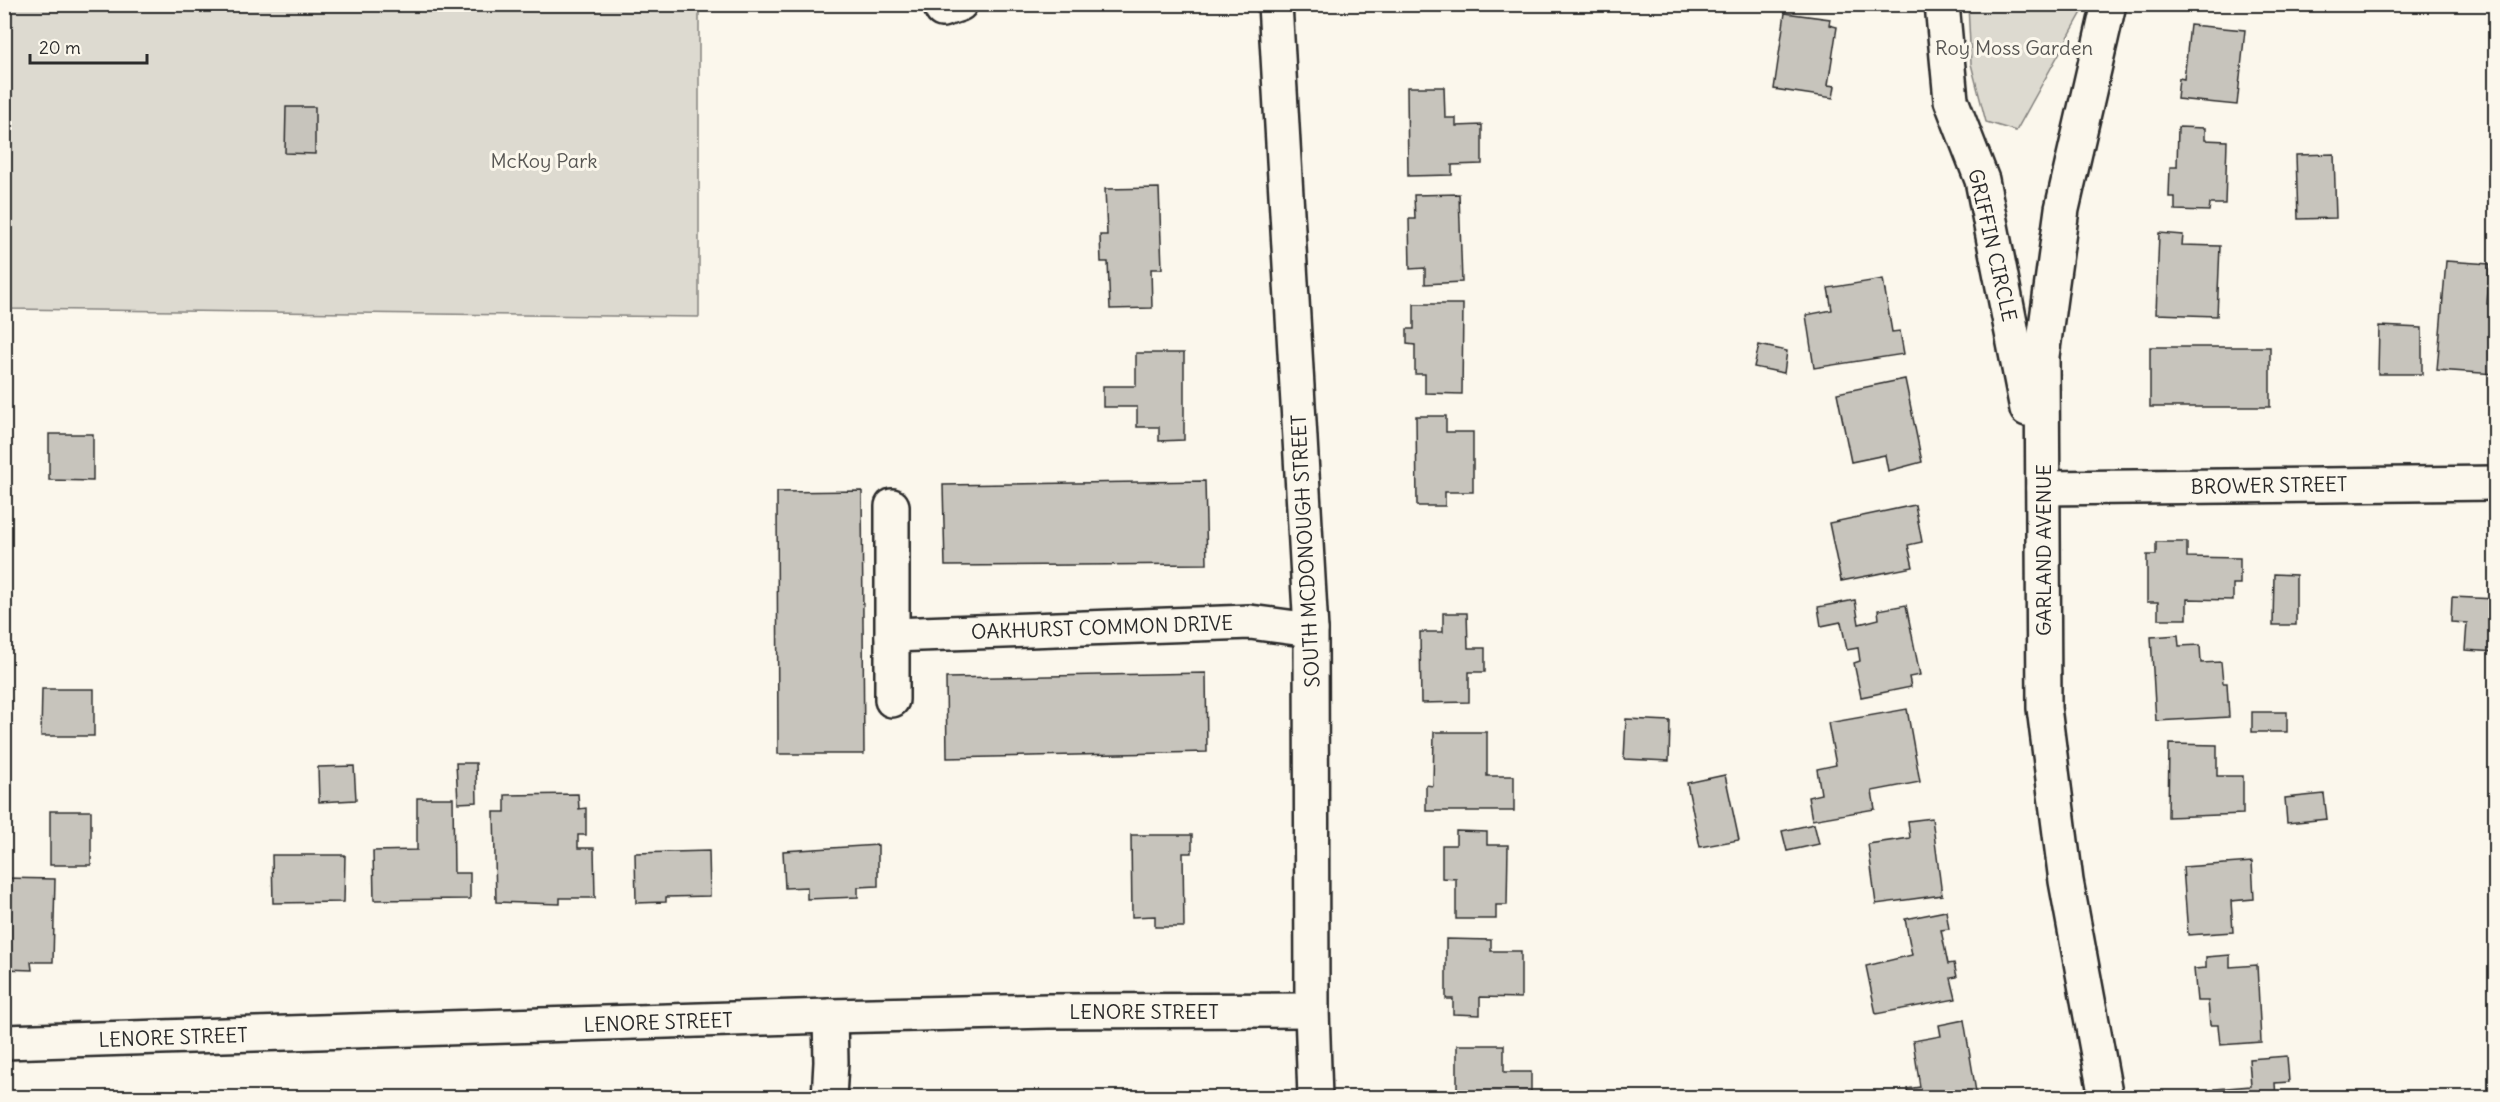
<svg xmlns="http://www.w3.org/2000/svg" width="2500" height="1102" viewBox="0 0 2500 1102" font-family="Delius,sans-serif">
	<rect width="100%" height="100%" fill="#fbf7ec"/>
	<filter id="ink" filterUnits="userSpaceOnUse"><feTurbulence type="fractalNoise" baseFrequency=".0167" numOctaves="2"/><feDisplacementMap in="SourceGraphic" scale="12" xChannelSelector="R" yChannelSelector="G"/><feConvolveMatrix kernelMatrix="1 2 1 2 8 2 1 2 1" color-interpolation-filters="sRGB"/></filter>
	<g filter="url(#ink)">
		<g fill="#dddad0" stroke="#84827e" stroke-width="1.5">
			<path d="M 5,5 L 699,5 L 699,317 L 5,309 Z"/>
			<path d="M 1968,5 L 2086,5 L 2016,131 L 1986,122 L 1971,64 Z"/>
		</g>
		<g fill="#c7c4bc" stroke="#2b2b2b" stroke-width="1.5">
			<path d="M 1785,13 L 1830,19 L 1829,25 L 1837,27 L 1828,85 L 1835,86 L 1833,98 L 1774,89 Z"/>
			<path d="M 2190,25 L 2245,30 L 2237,105 L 2177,99 L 2179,78 L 2184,79 Z"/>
			<path d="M 1407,87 L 1444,87 L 1445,118 L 1456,118 L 1456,126 L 1482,125 L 1482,164 L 1452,165 L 1452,175 L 1408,176 Z"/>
			<path d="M 286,107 L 315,107 L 315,154 L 285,153 Z"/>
			<path d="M 2178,127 L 2205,128 L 2205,140 L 2227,141 L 2225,204 L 2210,204 L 2209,211 L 2175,210 L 2175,197 L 2169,197 L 2170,167 L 2177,167 Z"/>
			<path d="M 2334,154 L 2336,218 L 2298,219 L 2296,155 Z"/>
			<path d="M 1159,188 L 1162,269 L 1151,269 L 1152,308 L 1110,309 L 1108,262 L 1101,262 L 1100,235 L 1107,235 L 1105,189 Z"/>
			<path d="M 1459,194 L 1462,282 L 1425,284 L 1425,268 L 1410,269 L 1409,219 L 1415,219 L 1414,195 Z"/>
			<path d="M 2159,233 L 2183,235 L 2182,245 L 2220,246 L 2217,316 L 2156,314 Z"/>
			<path d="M 2446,261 L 2490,264 L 2487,304 L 2496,304 L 2496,374 L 2437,370 Z"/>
			<path d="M 1883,279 L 1892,332 L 1900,331 L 1904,354 L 1814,368 L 1806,315 L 1832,310 L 1828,288 Z"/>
			<path d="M 1414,304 L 1463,304 L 1462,394 L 1425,393 L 1425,374 L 1415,374 L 1415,345 L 1407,344 L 1407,329 L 1414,329 Z"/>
			<path d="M 2379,326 L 2422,328 L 2422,374 L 2378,374 Z"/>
			<path d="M 1759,345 L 1787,351 L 1784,373 L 1754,367 Z"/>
			<rect x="2150" y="347" width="120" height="60"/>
			<path d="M 1136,353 L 1184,353 L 1184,440 L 1159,441 L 1159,427 L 1137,427 L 1137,407 L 1103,407 L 1103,386 L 1136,386 Z"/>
			<path d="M 1905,379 L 1922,462 L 1888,471 L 1885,455 L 1851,462 L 1837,393 Z"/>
			<path d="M 1416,416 L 1446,416 L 1446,432 L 1473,432 L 1473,492 L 1445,492 L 1445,506 L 1417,506 Z"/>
			<path d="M 49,434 L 93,434 L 93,481 L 49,480 Z"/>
			<path d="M 1205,481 L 1207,564 L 945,566 L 943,485 Z"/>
			<path d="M 862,491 L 864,754 L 778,754 L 777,492 Z"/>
			<path d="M 4,501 L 8,501 L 6,597 L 4,597 Z"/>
			<path d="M 1915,505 L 1922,542 L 1908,545 L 1913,567 L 1841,581 L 1829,523 Z"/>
			<path d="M 2156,542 L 2187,542 L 2187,557 L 2240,558 L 2240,584 L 2233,584 L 2233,600 L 2187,599 L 2187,619 L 2158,619 L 2158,602 L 2147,602 L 2147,555 L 2156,555 Z"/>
			<path d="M 2274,574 L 2296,575 L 2296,625 L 2273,625 Z"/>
			<path d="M 2452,597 L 2496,599 L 2496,652 L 2465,650 L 2467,623 L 2451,622 Z"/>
			<path d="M 1855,600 L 1859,624 L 1879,619 L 1878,610 L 1906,605 L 1920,675 L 1909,677 L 1911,687 L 1861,697 L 1854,663 L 1860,661 L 1858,648 L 1847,650 L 1841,622 L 1821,626 L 1818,607 Z"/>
			<path d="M 1443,613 L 1467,613 L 1468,648 L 1485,648 L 1485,672 L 1469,672 L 1469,702 L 1421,703 L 1420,632 L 1443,632 Z"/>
			<path d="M 2178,635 L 2179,646 L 2200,645 L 2201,663 L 2221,662 L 2223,683 L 2227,683 L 2229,717 L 2156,721 L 2151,637 Z"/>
			<path d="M 1206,673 L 1207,752 L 947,758 L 946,678 Z"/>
			<path d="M 42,689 L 94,689 L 94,736 L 41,736 Z"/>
			<path d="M 1907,709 L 1920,782 L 1872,791 L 1875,809 L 1812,820 L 1808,797 L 1821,794 L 1817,769 L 1836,765 L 1828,723 Z"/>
			<rect x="2252" y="712" width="35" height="20"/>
			<path d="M 1626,719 L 1670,721 L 1669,761 L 1624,759 Z"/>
			<path d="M 1434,732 L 1487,732 L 1487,776 L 1514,776 L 1514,811 L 1426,811 L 1426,785 L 1433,786 Z"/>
			<path d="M 2169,744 L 2217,745 L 2217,776 L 2243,776 L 2243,814 L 2168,817 Z"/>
			<path d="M 456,763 L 476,763 L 477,802 L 458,803 Z"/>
			<path d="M 354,766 L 356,800 L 319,802 L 318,767 Z"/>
			<path d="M 1725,775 L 1739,840 L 1700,847 L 1687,783 Z"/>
			<path d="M 578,794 L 579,809 L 586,808 L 586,835 L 578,835 L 578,848 L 594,848 L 595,898 L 560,898 L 560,904 L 496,902 L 494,812 L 505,812 L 505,795 Z"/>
			<path d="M 2324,794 L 2327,819 L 2287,823 L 2285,798 Z"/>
			<path d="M 417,798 L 453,798 L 454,873 L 470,873 L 470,899 L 374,900 L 373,851 L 417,850 Z"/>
			<rect x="50" y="811" width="41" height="54"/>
			<path d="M 1932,818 L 1942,895 L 1876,904 L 1868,844 L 1910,838 L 1908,821 Z"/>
			<path d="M 1814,824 L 1819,844 L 1787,851 L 1782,831 Z"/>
			<path d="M 1456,831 L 1487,832 L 1487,845 L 1508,845 L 1507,905 L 1496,905 L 1496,919 L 1456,919 L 1456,879 L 1442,878 L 1442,845 L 1456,845 Z"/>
			<path d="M 1131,835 L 1192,835 L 1192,853 L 1183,853 L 1184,927 L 1155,927 L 1155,916 L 1132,917 Z"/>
			<path d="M 878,845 L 878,886 L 858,887 L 858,897 L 807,899 L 807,887 L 785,888 L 783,851 Z"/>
			<path d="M 709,851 L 710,896 L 666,897 L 666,902 L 636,903 L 635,853 Z"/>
			<path d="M 272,855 L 345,855 L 344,902 L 273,903 Z"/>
			<path d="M 2252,862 L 2254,899 L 2231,901 L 2233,932 L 2188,935 L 2183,867 Z"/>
			<path d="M 4,878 L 55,879 L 53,962 L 31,962 L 32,970 L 4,969 Z"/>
			<path d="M 1946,911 L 1949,929 L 1941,930 L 1948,964 L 1954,963 L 1957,977 L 1951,978 L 1956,999 L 1876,1014 L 1866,966 L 1912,955 L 1905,919 Z"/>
			<path d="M 1446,939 L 1491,940 L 1491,951 L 1521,951 L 1521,998 L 1480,997 L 1480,1015 L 1453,1014 L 1453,999 L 1446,999 Z"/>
			<path d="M 2230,955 L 2230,967 L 2257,965 L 2261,1042 L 2220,1045 L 2218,1025 L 2210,1025 L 2208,1001 L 2197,1001 L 2194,969 L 2206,968 L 2206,957 Z"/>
			<path d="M 1964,1020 L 1977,1098 L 1908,1098 L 1907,1089 L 1920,1087 L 1913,1041 L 1941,1036 L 1939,1025 Z"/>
			<path d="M 1457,1045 L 1504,1045 L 1504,1072 L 1531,1072 L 1531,1098 L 1440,1098 L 1440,1090 L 1457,1090 Z"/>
			<path d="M 2287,1056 L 2289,1082 L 2275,1083 L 2276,1098 L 2216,1098 L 2215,1089 L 2251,1086 L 2249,1059 Z"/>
			<path d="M 1196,1094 L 1196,1098 L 1115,1098 L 1115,1096 Z"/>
		</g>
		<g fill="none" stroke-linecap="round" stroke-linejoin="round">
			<defs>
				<g id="minor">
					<path d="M 1275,4 L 1311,630 L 1312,1010 L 1315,1098"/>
					<path d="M 1942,4 L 1951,100 L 1982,180 L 2027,409"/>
					<path d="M 942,10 L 960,4"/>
					<path d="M 2043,488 L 2496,483"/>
					<path d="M 892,506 L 892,700"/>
					<path d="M 892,635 L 1250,622 L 1311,630"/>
					<path d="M 4,1042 L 830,1016 L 1048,1011 L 1312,1010"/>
					<path d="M 829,1098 L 831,1062 L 830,1016"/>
					<path d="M 2106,1098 L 2066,881 L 2044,708 L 2042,356 L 2062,209 L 2109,4"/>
				</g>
			</defs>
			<use href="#minor" stroke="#2b2b2b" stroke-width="38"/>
			<use href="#minor" stroke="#fbf7ec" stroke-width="33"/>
		</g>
	</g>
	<g text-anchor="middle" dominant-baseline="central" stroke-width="6" stroke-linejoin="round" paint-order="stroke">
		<g font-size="20" fill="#585754" stroke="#fbf7ec">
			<text x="2014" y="47">Roy Moss Garden</text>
			<text x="544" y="160">McKoy Park</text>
		</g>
		<g font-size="20" fill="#2b2b2b" stroke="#fbf7ec">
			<text transform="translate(1993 245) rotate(77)">GRIFFIN CIRCLE</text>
			<text transform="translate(2269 485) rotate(-1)">BROWER STREET</text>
			<text transform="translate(2043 550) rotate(-90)">GARLAND AVENUE</text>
			<text transform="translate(1305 551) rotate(-93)">SOUTH MCDONOUGH STREET</text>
			<text transform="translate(1102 627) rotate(-2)">OAKHURST COMMON DRIVE</text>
			<text x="1144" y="1011">LENORE STREET</text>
			<text transform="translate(658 1022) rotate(-2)">LENORE STREET</text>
			<text transform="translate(173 1037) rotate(-2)">LENORE STREET</text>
		</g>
	</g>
	<rect width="2500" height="1102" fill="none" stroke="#fbf7ec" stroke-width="24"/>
	<rect x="12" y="12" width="2476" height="1078" fill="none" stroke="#2b2b2b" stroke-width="2" filter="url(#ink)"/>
	<path d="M30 54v9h117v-9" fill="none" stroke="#2b2b2b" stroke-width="3"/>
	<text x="39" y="54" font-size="18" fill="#2b2b2b" stroke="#fbf7ec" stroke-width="4.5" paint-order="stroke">20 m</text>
</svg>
